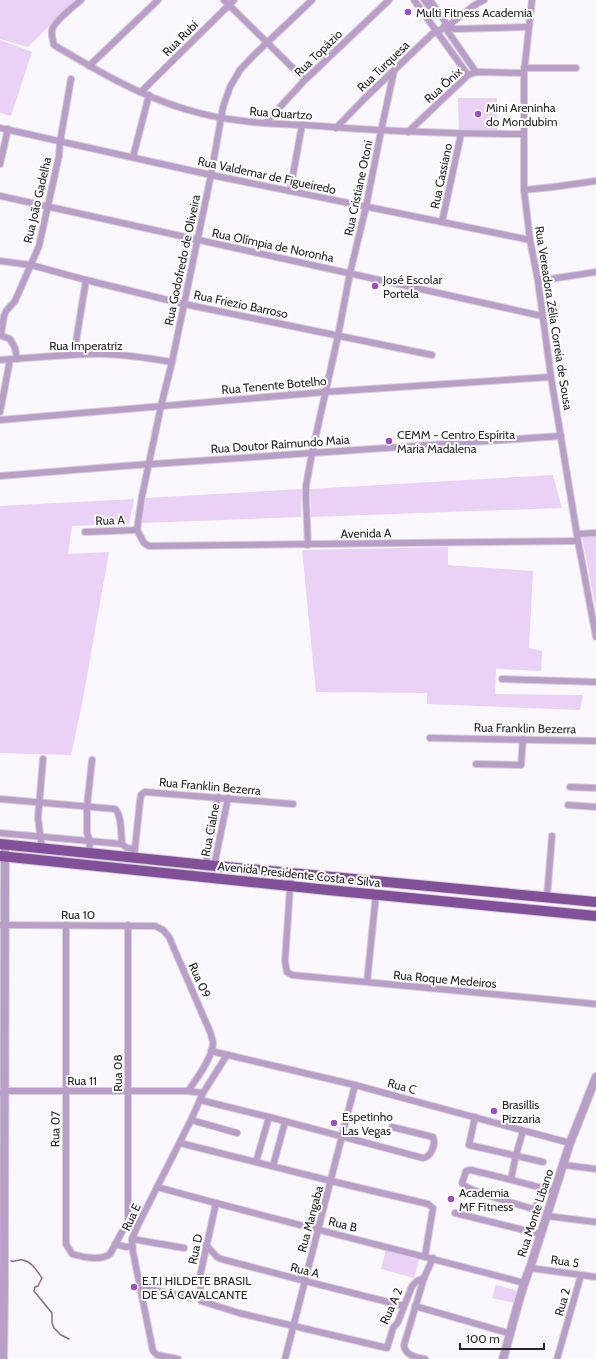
<svg xmlns="http://www.w3.org/2000/svg" width="596" height="1359" viewBox="0 0 596 1359" font-family="Cabin,sans-serif">
	<rect width="100%" height="100%" fill="#fbf7fe"/>
	<g fill="#e9d2f6">
		<path d="M 0,0 L 75,0 L 28,47 L 0,39 Z"/>
		<path d="M 0,40 L 32,52 L 11,116 L 0,113 Z"/>
		<path d="M 458,98 L 497,98 L 497,131 L 459,131 Z"/>
		<path d="M 553,475 L 562,508 L 311,517 L 310,489 Z"/>
		<path d="M 302,489 L 301,517 L 142,523 L 146,498 Z"/>
		<path d="M 134,499 L 129,524 L 72,526 L 68,554 L 109,552 L 82,704 L 71,755 L 0,753 L 0,506 Z"/>
		<path d="M 596,536 L 596,609 L 582,537 Z"/>
		<path d="M 448,547 L 448,565 L 533,571 L 529,648 L 542,651 L 541,671 L 496,669 L 495,694 L 583,695 L 580,710 L 427,704 L 427,693 L 316,692 L 302,550 Z"/>
		<path d="M 386,1250 L 419,1260 L 414,1278 L 381,1269 Z"/>
		<path d="M 496,1285 L 518,1291 L 514,1303 L 492,1298 Z"/>
	</g>
	<g fill="none" stroke-linecap="round" stroke-linejoin="round">
		<path stroke="#856c91" stroke-width="1.5" d="M 11,1261 C 15,1262 19,1259 23,1260 C 32,1262 37,1271 42,1278 L 38,1286 L 35,1287 L 34,1291 L 52,1313 L 52,1323 L 54,1328 L 61,1335 L 69,1339"/>
		<defs>
			<g id="minor">
				<path d="M 81,0 C 74,6 54,21 52,30 C 51,35 53,40 54,45 C 94,69 140,96 185,109 C 204,115 224,119 244,121 C 264,124 284,124 305,125 C 377,131 450,134 523,134"/>
				<path d="M 224,0 L 305,80"/>
				<path d="M 312,0 L 254,55 L 240,70 L 230,87 L 223,107 L 211,175 L 172,362 L 161,406 L 142,496 L 137,530 L 144,543 L 149,546 L 578,541"/>
				<path d="M 414,0 L 468,75"/>
				<path d="M 424,0 L 431,9"/>
				<path d="M 430,0 L 448,26 L 455,29 L 528,27"/>
				<path d="M 532,0 L 524,73 L 524,190 L 530,240 L 538,281 L 551,377 L 578,541 L 596,637"/>
				<path d="M 444,26 L 476,72"/>
				<path d="M 89,66 L 158,0"/>
				<path d="M 524,68 L 576,68"/>
				<path d="M 141,92 L 234,0"/>
				<path d="M 265,123 L 305,80 L 389,0"/>
				<path d="M 0,128 L 211,175 L 530,240"/>
				<path d="M 336,128 L 366,97 L 432,34 L 448,26 L 473,6 L 484,0"/>
				<path d="M 408,132 L 468,75 L 476,72 L 524,73"/>
				<path d="M 133,157 L 149,95"/>
				<path d="M 0,164 L 8,129"/>
				<path d="M 524,190 L 553,187 L 596,181"/>
				<path d="M 290,191 L 302,125"/>
				<path d="M 0,196 L 542,316"/>
				<path d="M 442,222 L 461,134"/>
				<path d="M 0,261 L 31,265 L 86,280 L 184,304 L 432,355"/>
				<path d="M 538,281 L 596,272"/>
				<path d="M 74,354 L 86,280"/>
				<path d="M 17,359 L 15,348 L 10,339 L 2,336 L 1,334 L 4,316 L 6,311 L 15,301 L 39,246 L 59,156 L 60,142 L 71,79"/>
				<path d="M 0,360 C 33,358 66,354 99,354 C 123,354 148,358 172,362"/>
				<path d="M 0,412 L 10,360"/>
				<path d="M 0,420 L 325,392 L 551,377"/>
				<path d="M 0,476 L 123,466 L 561,436"/>
				<path d="M 85,532 L 137,530"/>
				<path d="M 577,534 L 596,533"/>
				<path d="M 308,545 L 306,500 L 306,486 L 312,453 L 338,336 L 350,273 L 366,207 L 381,131 L 394,71"/>
				<path d="M 502,679 L 596,682"/>
				<path d="M 430,738 L 596,741"/>
				<path d="M 476,764 L 521,765 L 523,739"/>
				<path d="M 570,787 L 596,788"/>
				<path d="M 0,799 L 115,809 C 122,815 121,835 122,844"/>
				<path d="M 568,805 L 596,807"/>
				<path d="M 0,833 L 122,844 L 127,848 L 134,849"/>
				<path d="M 42,848 L 38,818 L 43,759"/>
				<path d="M 89,853 L 90,841 L 87,833 L 87,806 L 92,760"/>
				<path d="M 134,857 L 140,801 L 141,795 L 145,792 L 293,804"/>
				<path d="M 206,865 L 218,797"/>
				<path d="M 214,866 L 228,798"/>
				<path d="M 291,873 L 285,961 L 287,972 L 292,975 L 596,1004"/>
				<path d="M 547,897 L 552,836"/>
				<path d="M 0,925 L 155,926 L 163,930 L 169,937 L 211,1034 C 211,1037 213,1040 213,1043 C 213,1057 196,1080 188,1091"/>
				<path d="M 66,925 L 66,1244 L 72,1254 C 82,1257 101,1261 110,1254 L 128,1221 L 128,925"/>
				<path d="M 367,982 L 376,894"/>
				<path d="M 211,1051 L 355,1085 L 570,1143"/>
				<path d="M 0,1093 L 5,1091 L 188,1091 L 203,1093"/>
				<path d="M 200,1100 L 269,1117 L 423,1158 C 431,1157 436,1145 433,1137 L 392,1127"/>
				<path d="M 475,1117 L 469,1145 L 543,1162"/>
				<path d="M 191,1120 L 237,1133"/>
				<path d="M 180,1143 L 331,1181 L 428,1204 L 433,1208 L 425,1256"/>
				<path d="M 256,1162 L 269,1117"/>
				<path d="M 564,1165 L 596,1169"/>
				<path d="M 273,1166 L 285,1122"/>
				<path d="M 511,1179 L 516,1155 L 523,1131"/>
				<path d="M 157,1187 C 279,1221 402,1250 524,1283"/>
				<path d="M 542,1188 L 536,1207 L 533,1209 C 521,1205 466,1191 462,1183 L 466,1171 L 471,1170 C 499,1177 527,1183 555,1192"/>
				<path d="M 216,1203 L 200,1276 L 201,1301 L 239,1313 L 387,1348 L 393,1328 L 398,1322 L 412,1286 L 417,1281 L 424,1278"/>
				<path d="M 455,1213 L 540,1234"/>
				<path d="M 547,1216 L 596,1222"/>
				<path d="M 132,1239 L 184,1248"/>
				<path d="M 115,1244 L 126,1247 L 132,1246"/>
				<path d="M 206,1245 L 217,1257 L 221,1259 L 305,1281 L 404,1306"/>
				<path d="M 530,1268 L 596,1277"/>
				<path d="M 139,1287 L 191,1298"/>
				<path d="M 415,1306 L 511,1334"/>
				<path d="M 178,1359 L 157,1355 L 153,1351 L 133,1252 L 132,1239 L 138,1225 L 191,1120 L 203,1093 L 227,1055"/>
				<path d="M 285,1359 C 308,1268 332,1176 355,1085"/>
				<path d="M 425,1359 C 416,1357 405,1356 404,1345 L 424,1278 L 433,1258"/>
				<path d="M 557,1359 L 581,1275"/>
			</g>
			<g id="tertiary">
				<path d="M 3,1359 L 4,1297 L 5,844"/>
				<path d="M 503,1359 C 512,1329 518,1297 530,1268 L 570,1143 L 596,1077"/>
			</g>
			<g id="primary">
				<path d="M 0,844 L 206,865 L 596,902"/>
				<path d="M 0,856 L 328,890 L 596,916"/>
			</g>
		</defs>
		<use href="#minor" stroke="#d5d1d7" stroke-width="8"/>
		<use href="#tertiary" stroke="#d5d1d7" stroke-width="10"/>
		<use href="#primary" stroke="#d5d1d7" stroke-width="12"/>
		<use href="#minor" stroke="#b99ec7" stroke-width="6"/>
		<use href="#tertiary" stroke="#b99ec7" stroke-width="8"/>
		<use href="#primary" stroke="#825099" stroke-width="10"/>
	</g>
	<g fill="#9d4ebf" stroke="#fff" stroke-width="1.5">
		<circle cx="408" cy="12" r="4"/>
		<circle cx="478" cy="114" r="4"/>
		<circle cx="375" cy="286" r="4"/>
		<circle cx="389" cy="441" r="4"/>
		<circle cx="494" cy="1111" r="4"/>
		<circle cx="334" cy="1123" r="4"/>
		<circle cx="451" cy="1199" r="4"/>
		<circle cx="134" cy="1287" r="4"/>
	</g>
	<g text-anchor="middle" dominant-baseline="central" stroke-width="4" stroke-linejoin="round" paint-order="stroke">
		<g font-size="12" fill="#262527" stroke="#fff" text-anchor="start">
			<text x="416" y="12">Multi Fitness Academia</text>
			<text x="486" y="107">Mini Areninha<tspan x="486" dy="14">do Mondubim</tspan></text>
			<text x="383" y="279">José Escolar<tspan x="383" dy="14">Portela</tspan></text>
			<text x="397" y="434">CEMM - Centro Espírita<tspan x="397" dy="14">Maria Madalena</tspan></text>
			<text x="502" y="1104">Brasillis<tspan x="502" dy="14">Pizzaria</tspan></text>
			<text x="342" y="1116">Espetinho<tspan x="342" dy="14">Las Vegas</tspan></text>
			<text x="459" y="1192">Academia<tspan x="459" dy="14">MF Fitness</tspan></text>
			<text x="142" y="1280">E.T.I HILDETE BRASIL<tspan x="142" dy="14">DE SÁ CAVALCANTE</tspan></text>
		</g>
		<g font-size="12" fill="#262527" stroke="#fff">
			<text transform="translate(180 38) rotate(-45)">Rua Rubi</text>
			<text transform="translate(318 53) rotate(-44)">Rua Topázio</text>
			<text transform="translate(383 66) rotate(-44)">Rua Turquesa</text>
			<text transform="translate(443 85) rotate(-42)">Rua Ônix</text>
			<text transform="translate(281 113) rotate(4)">Rua Quartzo</text>
			<text transform="translate(267 175) rotate(12)">Rua Valdemar de Figueiredo</text>
			<text transform="translate(441 176) rotate(-78)">Rua Cassiano</text>
			<text transform="translate(358 188) rotate(-78)">Rua Cristiane Otoni</text>
			<text transform="translate(37 200) rotate(-77)">Rua João Gadelha</text>
			<text transform="translate(273 245) rotate(12)">Rua Olímpia de Noronha</text>
			<text transform="translate(182 260) rotate(-78)">Rua Godofredo de Oliveira</text>
			<text transform="translate(241 304) rotate(12)">Rua Friezio Barroso</text>
			<text transform="translate(554 318) rotate(81)">Rua Vereadora Zélia Correia de Sousa</text>
			<text x="86" y="345">Rua Imperatriz</text>
			<text transform="translate(274 385) rotate(-5)">Rua Tenente Botelho</text>
			<text transform="translate(280 444) rotate(-4)">Rua Doutor Raimundo Maia</text>
			<text transform="translate(110 520) rotate(-2)">Rua A</text>
			<text transform="translate(366 533) rotate(-1)">Avenida A</text>
			<text transform="translate(525 728) rotate(1)">Rua Franklin Bezerra</text>
			<text transform="translate(210 786) rotate(5)">Rua Franklin Bezerra</text>
			<text transform="translate(210 830) rotate(-79)">Rua Cialne</text>
			<text transform="translate(299 874) rotate(6)">Avenida Presidente Costa e Silva</text>
			<text x="78" y="914">Rua 10</text>
			<text transform="translate(445 979) rotate(5)">Rua Roque Medeiros</text>
			<text transform="translate(200 980) rotate(66)">Rua 09</text>
			<text transform="translate(117 1073) rotate(-90)">Rua 08</text>
			<text x="82" y="1080">Rua 11</text>
			<text transform="translate(402 1086) rotate(15)">Rua C</text>
			<text transform="translate(55 1129) rotate(-89)">Rua 07</text>
			<text transform="translate(535 1213) rotate(-72)">Rua Monte Líbano</text>
			<text transform="translate(131 1217) rotate(-65)">Rua E</text>
			<text transform="translate(310 1219) rotate(-75)">Rua Mangaba</text>
			<text transform="translate(343 1224) rotate(14)">Rua B</text>
			<text transform="translate(195 1249) rotate(-78)">Rua D</text>
			<text transform="translate(565 1261) rotate(8)">Rua 5</text>
			<text transform="translate(305 1270) rotate(14)">Rua A</text>
			<text transform="translate(562 1302) rotate(-74)">Rua 2</text>
			<text transform="translate(391 1306) rotate(-66)">Rua A 2</text>
		</g>
	</g>
	<path d="M460 1343v6h84v-6" fill="none" stroke="#262527" stroke-width="2"/>
	<text x="466" y="1343" font-size="12" fill="#262527" stroke="#ffffff" stroke-width="3" paint-order="stroke">100 m</text>
</svg>
